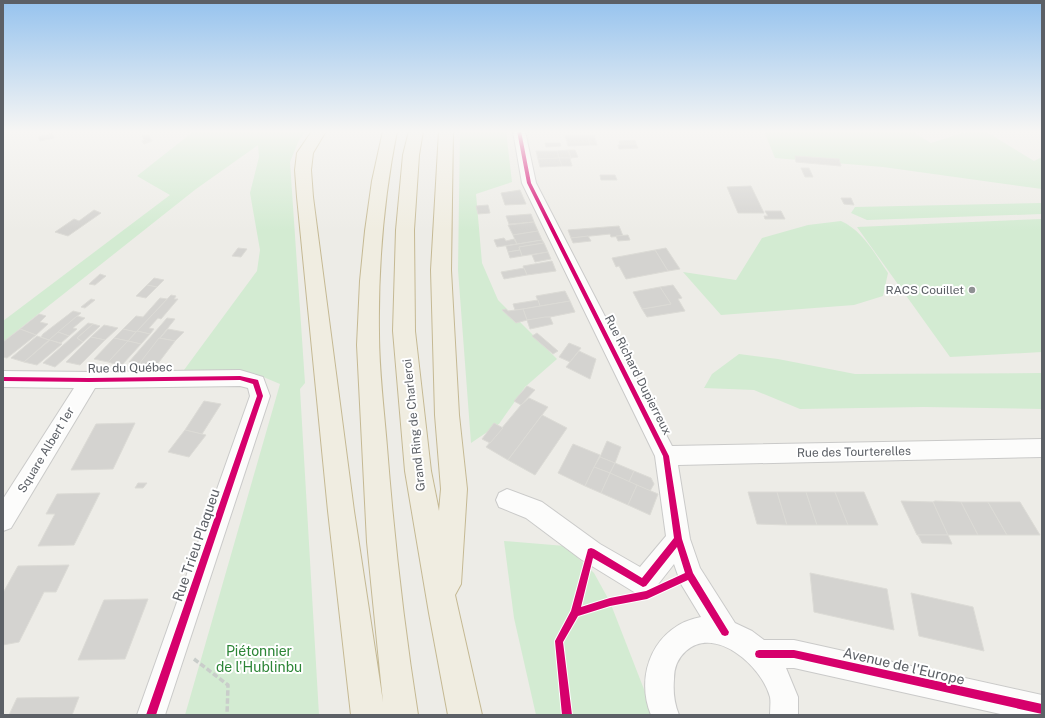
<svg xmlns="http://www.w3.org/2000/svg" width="1045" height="718" viewBox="0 0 1045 718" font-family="'Public Sans',sans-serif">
	<rect width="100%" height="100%" fill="#edece7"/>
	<g fill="#d3ebd2">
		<path d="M 194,131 L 306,131 L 299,140 L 290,162 L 305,383 L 300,389 L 319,715 L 185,715 L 280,384 L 261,376 L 184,370 L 257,271 L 260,250 L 250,193 L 259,157 L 258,145 L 196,189 L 3,342 L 3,321 L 170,195 L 137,176 Z"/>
		<path d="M 460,131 L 506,131 L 512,182 L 476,194 L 482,263 L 498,300 L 557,359 L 525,387 L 499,424 L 471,443 L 458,270 Z"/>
		<path d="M 764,131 L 911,131 L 931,143 L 969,131 L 985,131 L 1034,161 L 1042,157 L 1042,189 L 883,167 L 775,158 Z"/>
		<path d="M 1042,203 L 1042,214 L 867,220 L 851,213 L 855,207 Z"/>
		<path d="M 1042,219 L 1042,352 L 950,357 L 857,227 Z"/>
		<path d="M 841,221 C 862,230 875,254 888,273 L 883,296 L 854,305 L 721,315 L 683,272 L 736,280 L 762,238 L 808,225 Z"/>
		<path d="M 739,354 L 778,359 L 855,374 L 1042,373 L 1042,409 L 924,407 L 800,409 L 754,390 L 704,388 L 712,374 Z"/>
		<path d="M 504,541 L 565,546 L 594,573 L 610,602 L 654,715 L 536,715 L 514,618 Z"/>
	</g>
	<g fill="#d4d3d0" stroke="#dcdbd6">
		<path d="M 52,133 L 54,138 L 40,141 L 38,137 Z"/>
		<path d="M 148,134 L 152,141 L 144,144 L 142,141 L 144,140 L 142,136 Z"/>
		<path d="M 565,135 L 587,135 L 590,145 L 568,146 Z"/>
		<path d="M 587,135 L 594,135 L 597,145 L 590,145 Z"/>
		<path d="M 635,140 L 636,144 L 620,144 L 619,141 Z"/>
		<path d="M 545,143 L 560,143 L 561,146 L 546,147 Z"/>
		<path d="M 620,144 L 636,144 L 638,148 L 619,149 L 618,145 Z"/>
		<path d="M 568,150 L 571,158 L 559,158 L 557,151 Z"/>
		<path d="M 568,150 L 575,150 L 578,157 L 571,158 Z"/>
		<path d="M 536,151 L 557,151 L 559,158 L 538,159 Z"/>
		<path d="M 795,156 L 839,159 L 841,166 L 796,162 Z"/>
		<path d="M 559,158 L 562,166 L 540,167 L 538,159 Z"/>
		<path d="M 559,158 L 570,158 L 572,166 L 562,166 Z"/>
		<path d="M 801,168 L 809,168 L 813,177 L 805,177 Z"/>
		<path d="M 600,175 L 615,175 L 617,180 L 601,180 Z"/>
		<path d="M 751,186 L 764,213 L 738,213 L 727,187 Z"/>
		<path d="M 520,190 L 526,204 L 505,205 L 501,193 Z"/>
		<path d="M 841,198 L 851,198 L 854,205 L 844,204 Z"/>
		<path d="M 488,205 L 490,213 L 478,214 L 476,206 Z"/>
		<path d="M 94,210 L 101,213 L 68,236 L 55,232 L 74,219 L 79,221 Z"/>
		<path d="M 765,211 L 781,211 L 785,219 L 765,219 L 764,216 L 768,216 Z"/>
		<path d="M 531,214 L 534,222 L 509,224 L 506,216 Z"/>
		<path d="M 534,222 L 538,231 L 513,235 L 508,225 Z"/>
		<path d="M 619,226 L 623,236 L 611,237 L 610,234 L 571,238 L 568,230 Z"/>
		<path d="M 538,231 L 542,240 L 517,244 L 513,235 Z"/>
		<path d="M 628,235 L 630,240 L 618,241 L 616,236 Z"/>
		<path d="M 588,236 L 591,241 L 573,243 L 571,238 Z"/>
		<path d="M 504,238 L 506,241 L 514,239 L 517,244 L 497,247 L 494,240 Z"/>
		<path d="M 542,240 L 544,243 L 519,247 L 520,250 L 508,252 L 506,246 Z"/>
		<path d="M 544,243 L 548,252 L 522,256 L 519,247 Z"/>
		<path d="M 238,248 L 247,249 L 241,257 L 232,256 Z"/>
		<path d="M 666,248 L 680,269 L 668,271 L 655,250 Z"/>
		<path d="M 520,250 L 522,256 L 510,258 L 508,252 Z"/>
		<path d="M 655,250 L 668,271 L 626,279 L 619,266 L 616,267 L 612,258 Z"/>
		<path d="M 548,252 L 551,259 L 535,262 L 532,255 Z"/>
		<path d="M 552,261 L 556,271 L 527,275 L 523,266 Z"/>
		<path d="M 524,268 L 527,275 L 504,279 L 501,272 Z"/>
		<path d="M 100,274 L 106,276 L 95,285 L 89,284 Z"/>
		<path d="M 154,278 L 164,280 L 157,287 L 147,285 Z"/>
		<path d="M 147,285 L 157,287 L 146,298 L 136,296 Z"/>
		<path d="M 673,285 L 682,298 L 678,299 L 685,311 L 647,317 L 642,309 L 671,304 L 660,287 Z"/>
		<path d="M 660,287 L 671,304 L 642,309 L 633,292 Z"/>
		<path d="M 565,291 L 570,301 L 540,306 L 536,296 Z"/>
		<path d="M 171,295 L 176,296 L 174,299 L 178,299 L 161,319 L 158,318 L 149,328 L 154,329 L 150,334 L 137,331 Z"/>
		<path d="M 160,298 L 167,299 L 136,332 L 123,329 L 136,316 L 143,317 Z"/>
		<path d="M 91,299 L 95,300 L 85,308 L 81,307 Z"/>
		<path d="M 538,300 L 540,306 L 523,309 L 515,310 L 513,304 Z"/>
		<path d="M 570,301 L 575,312 L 545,318 L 527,320 L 523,309 Z"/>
		<path d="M 506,309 L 508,311 L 523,309 L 527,320 L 516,323 L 502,310 Z"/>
		<path d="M 73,311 L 81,313 L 49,340 L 41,337 L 43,334 Z"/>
		<path d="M 39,314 L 46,316 L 40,322 L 48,324 L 36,335 L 20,329 Z"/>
		<path d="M 77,316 L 85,318 L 73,328 L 77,329 L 69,336 L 58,332 Z"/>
		<path d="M 545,317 L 550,317 L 553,324 L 530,329 L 527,320 Z"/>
		<path d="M 167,318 L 175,319 L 139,364 L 129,362 Z"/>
		<path d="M 88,323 L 93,324 L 77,338 L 83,342 L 55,367 L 43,363 Z"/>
		<path d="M 93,324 L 100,326 L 83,342 L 77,338 Z"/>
		<path d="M 104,325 L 118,328 L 105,340 L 91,337 Z"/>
		<path d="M 20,329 L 36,335 L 7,358 L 3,357 L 3,342 Z"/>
		<path d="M 123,329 L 136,332 L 128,341 L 114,338 Z"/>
		<path d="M 168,329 L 184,332 L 175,341 L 160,338 Z"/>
		<path d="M 137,331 L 150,334 L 141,344 L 128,341 Z"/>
		<path d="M 58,332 L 69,336 L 61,343 L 49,340 Z"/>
		<path d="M 537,333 L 558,351 L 553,354 L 532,336 Z"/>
		<path d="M 37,336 L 49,340 L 24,362 L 11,358 Z"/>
		<path d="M 91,337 L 105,340 L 80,365 L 66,362 Z"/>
		<path d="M 114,338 L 128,341 L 108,362 L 94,359 Z"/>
		<path d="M 159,338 L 175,341 L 156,366 L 139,364 Z"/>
		<path d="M 50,340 L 62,344 L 37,365 L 24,362 Z"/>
		<path d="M 128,341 L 141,344 L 121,366 L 108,362 Z"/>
		<path d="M 569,343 L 581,348 L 570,362 L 559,357 Z"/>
		<path d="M 579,351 L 596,359 L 590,379 L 566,367 Z"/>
		<path d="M 527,386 L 535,390 L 521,405 L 514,401 Z"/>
		<path d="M 529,398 L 548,407 L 508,460 L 486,447 L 521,405 Z"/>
		<path d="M 204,401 L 221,404 L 202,434 L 185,430 Z"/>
		<path d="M 542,415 L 567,428 L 535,475 L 508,460 Z"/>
		<path d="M 135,423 L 113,469 L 71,470 L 96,424 Z"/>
		<path d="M 494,423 L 503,428 L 490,443 L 482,439 Z"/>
		<path d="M 185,430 L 206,435 L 189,457 L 168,452 Z"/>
		<path d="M 607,441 L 621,447 L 615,463 L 600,457 Z"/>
		<path d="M 573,444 L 600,455 L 585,486 L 558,473 Z"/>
		<path d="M 600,457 L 615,463 L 610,473 L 594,467 Z"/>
		<path d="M 615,463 L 634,471 L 629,482 L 610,473 Z"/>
		<path d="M 594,467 L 610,473 L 601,493 L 585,486 Z"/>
		<path d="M 634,471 L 651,478 L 654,484 L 650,491 L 629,482 Z"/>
		<path d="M 610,473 L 637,485 L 628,505 L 601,493 Z"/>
		<path d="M 138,483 L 147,483 L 143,488 L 135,488 Z"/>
		<path d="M 637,485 L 658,494 L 650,515 L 628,505 Z"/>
		<path d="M 748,492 L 777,492 L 787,525 L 757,524 Z"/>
		<path d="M 777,492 L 806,492 L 817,525 L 787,525 Z"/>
		<path d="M 806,492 L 835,492 L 848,525 L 817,525 Z"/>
		<path d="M 835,492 L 864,492 L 878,525 L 848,525 Z"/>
		<path d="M 100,493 L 74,545 L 38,546 L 55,514 L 46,514 L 57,494 Z"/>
		<path d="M 901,501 L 933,502 L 948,535 L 917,535 Z"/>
		<path d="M 935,501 L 961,502 L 978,535 L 948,535 L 933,502 Z"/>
		<path d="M 961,502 L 988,502 L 1007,535 L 978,535 Z"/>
		<path d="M 988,502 L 1020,502 L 1040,535 L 1007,535 Z"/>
		<path d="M 918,535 L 948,535 L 952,544 L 922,543 Z"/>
		<path d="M 69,565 L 56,592 L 44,592 L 19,642 L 3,645 L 3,593 L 18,566 Z"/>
		<path d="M 810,573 L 887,589 L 894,630 L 814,612 Z"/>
		<path d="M 911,593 L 973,607 L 984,651 L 919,636 Z"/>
		<path d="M 148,599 L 125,659 L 78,660 L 104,600 Z"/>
		<path d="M 79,697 L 72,715 L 9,715 L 17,698 Z"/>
	</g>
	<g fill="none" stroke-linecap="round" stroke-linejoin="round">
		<defs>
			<g id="street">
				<path d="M 513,131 L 525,131 L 536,183 L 672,446 L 1042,439 L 1042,457 L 678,465 L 690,539 L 700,568 L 735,623 L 752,631 L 764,640 L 794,640 L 1042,695 L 1042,715 L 1005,715 L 794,668 L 786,668 L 798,697 L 798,715 L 770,715 C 770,709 771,702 770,697 C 762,666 715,625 686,651 C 677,659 674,668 674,679 C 673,692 674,703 679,715 L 651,715 C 634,674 655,625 701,617 L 681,584 L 674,564 L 652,592 L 643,596 L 634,592 L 582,560 L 526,518 L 499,507 L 496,500 L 499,493 L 507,489 L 542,502 L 600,544 L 640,567 L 666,536 L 655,456 L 522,183 Z"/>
				<path d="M 240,370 L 263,377 L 270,396 L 165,715 L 137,715 L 250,396 L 248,388 L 240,386 L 95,388 L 11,528 L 3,531 L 3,499 L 74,388 L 3,387 L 3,371 L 89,372 Z"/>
			</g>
			<g id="highway">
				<path d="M 312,131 L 326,131 L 313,153 L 311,170 L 313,197 L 354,511 L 383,702 L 367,542 L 357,345 L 360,281 L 365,231 L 372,181 L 383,131 L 397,131 C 384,197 378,265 379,333 C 379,371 384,409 387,447 C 394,537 404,626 418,715 L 351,715 L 328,511 L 297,197 L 295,170 L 297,153 Z"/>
				<path d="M 409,131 L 423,131 L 419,155 L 414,230 L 415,331 L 431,471 L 439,511 L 441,489 L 435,415 L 431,270 L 439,131 L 453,131 L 451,270 L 459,415 L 467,489 L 461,584 L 455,595 L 482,715 L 448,715 L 429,613 L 405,471 L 393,331 L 396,230 L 403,155 Z"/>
			</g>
		</defs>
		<use href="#street" stroke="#cacac9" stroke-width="2"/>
		<use href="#highway" stroke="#c5b993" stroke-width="2"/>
		<g stroke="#c9cdca" stroke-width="3.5" stroke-dasharray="5.5 2.5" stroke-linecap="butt">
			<path d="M 575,613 L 585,576"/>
			<path d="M 194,659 L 228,685 L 227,715"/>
		</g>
		<use href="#street" fill="#fcfcfb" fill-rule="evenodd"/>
		<use href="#highway" fill="#f0ede1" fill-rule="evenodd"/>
		<defs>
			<g id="cycleway">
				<path d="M 517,131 L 521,131 L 531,183 L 669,456 L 682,539 L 693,573 L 729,632 L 728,635 L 725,636 L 722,635 L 688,580 L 647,599 L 610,606 L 578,616 L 563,642 L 572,715 L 562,715 L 555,641 L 571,611 L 588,549 L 591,548 L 594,549 L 642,578 L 674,538 L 663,456 L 527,183 ZM 677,547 L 685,573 L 646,591 L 610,598 L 581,607 L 593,558 L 643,587 L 646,586 Z"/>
				<path d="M 240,376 L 258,380 L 263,396 L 156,715 L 146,715 L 257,396 L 253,384 L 240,380 L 89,382 L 3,381 L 3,377 L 89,378 Z"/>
				<path d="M 759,650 L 794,650 L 1042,704 L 1042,714 L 794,658 L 759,658 L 756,657 L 755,654 L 756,651 Z"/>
			</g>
		</defs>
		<use href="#cycleway" stroke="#fff" stroke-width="2"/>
		<use href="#cycleway" fill="#d6006c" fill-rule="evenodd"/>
	</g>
	<linearGradient id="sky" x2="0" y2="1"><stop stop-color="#96c3ee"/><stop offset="0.57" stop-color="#f7f6f4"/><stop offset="1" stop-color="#f7f6f4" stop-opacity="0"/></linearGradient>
	<rect width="1045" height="231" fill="url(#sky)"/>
	<circle fill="#8f9193" stroke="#fff" stroke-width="1.5" cx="972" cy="290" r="4"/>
	<g text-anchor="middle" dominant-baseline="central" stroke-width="4" stroke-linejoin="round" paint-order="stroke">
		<g font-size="12" fill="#5c6066" stroke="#fff" text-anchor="end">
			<text x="964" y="290">RACS Couillet</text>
		</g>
		<g font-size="12" fill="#5c6066" stroke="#fff">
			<text transform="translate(130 368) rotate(-1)">Rue du Québec</text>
			<text transform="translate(638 375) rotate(63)">Rue Richard Dupierreux</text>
			<text transform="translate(414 425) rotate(-96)">Grand Ring de Charleroi</text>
			<text transform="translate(46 450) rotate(-59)">Square Albert 1er</text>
			<text transform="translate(854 452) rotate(-1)">Rue des Tourterelles</text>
		</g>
		<g font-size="14" fill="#5c6066" stroke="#fff">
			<text transform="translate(196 545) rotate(-71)">Rue Trieu Plaqueu</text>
			<text transform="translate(904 666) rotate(13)">Avenue de l'Europe</text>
		</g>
		<g font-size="14" fill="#2c8536" stroke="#fff">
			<text x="259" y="651">Piétonnier<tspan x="259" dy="16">de l'Hublinbu</tspan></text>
		</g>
	</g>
	<rect width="1045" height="718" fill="none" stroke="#5c6066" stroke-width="8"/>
</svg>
